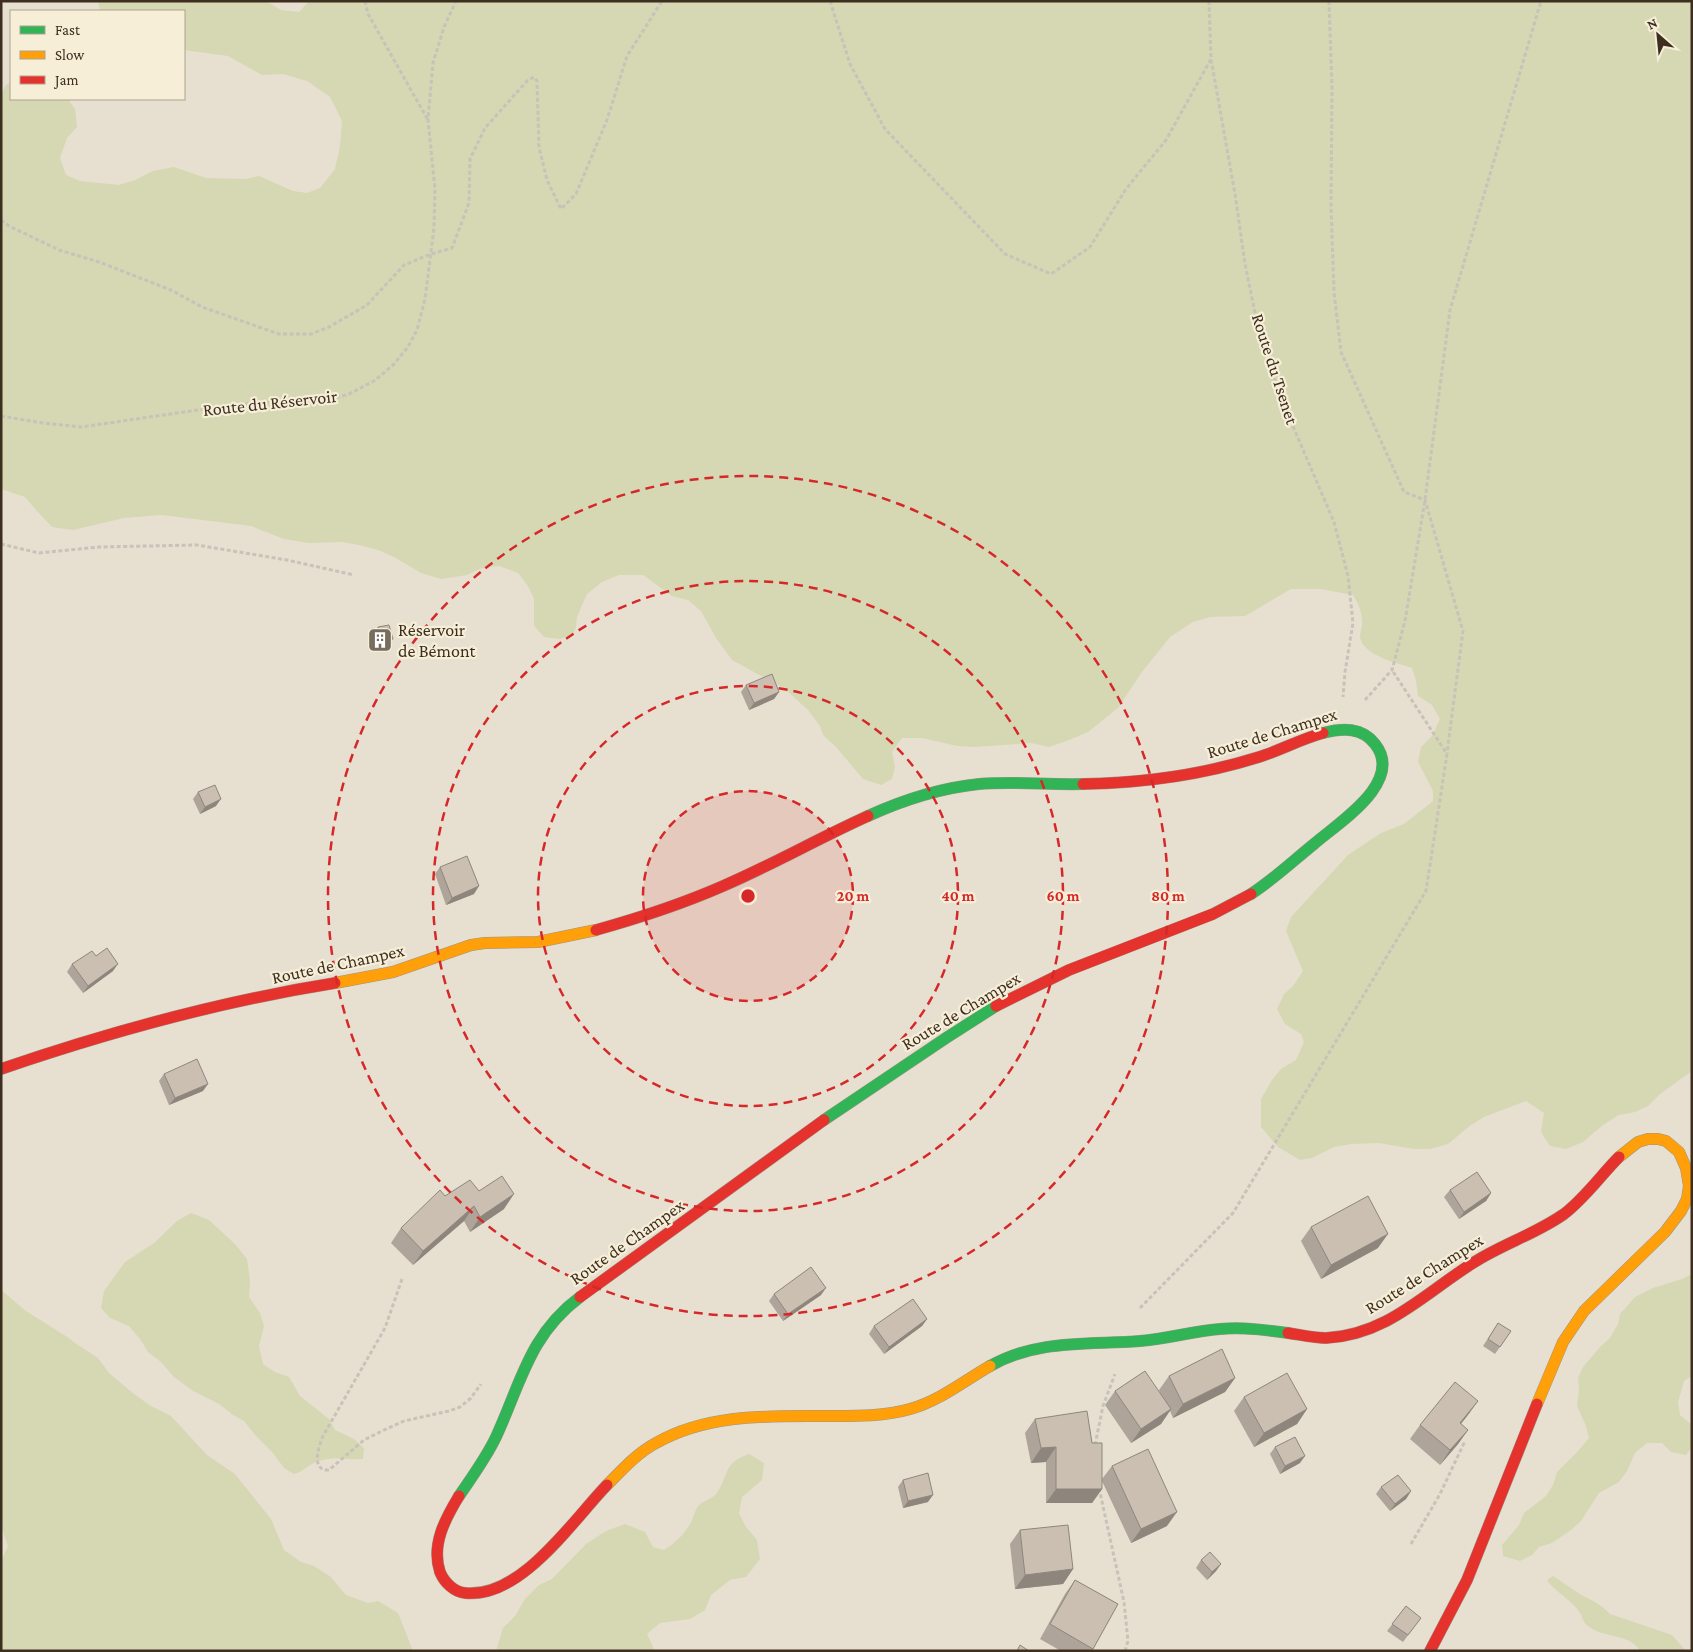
<svg xmlns="http://www.w3.org/2000/svg" width="1693" height="1652" viewBox="0 0 1693 1652" font-family="'Crimson Pro',serif">
	<rect width="100%" height="100%" fill="#e7e0d1"/>
	<g fill="#d6d7b3">
		<path d="M 98,1 L 266,1 L 281,10 L 299,12 L 309,1 L 1692,1 L 1692,1071 L 1660,1094 L 1648,1106 L 1635,1112 L 1619,1115 L 1603,1125 L 1583,1142 L 1566,1149 L 1550,1146 L 1541,1132 L 1544,1113 L 1526,1101 L 1484,1117 L 1471,1125 L 1448,1144 L 1430,1149 L 1414,1149 L 1379,1143 L 1351,1144 L 1334,1147 L 1312,1158 L 1300,1160 L 1278,1147 L 1261,1127 L 1261,1099 L 1272,1080 L 1281,1069 L 1296,1060 L 1304,1042 L 1301,1034 L 1285,1024 L 1277,1009 L 1284,994 L 1293,986 L 1303,971 L 1286,931 L 1291,917 L 1348,855 L 1381,833 L 1404,824 L 1433,801 L 1433,791 L 1418,762 L 1421,747 L 1432,736 L 1440,719 L 1432,705 L 1418,696 L 1416,681 L 1412,668 C 1397,663 1361,655 1360,636 C 1360,631 1363,626 1362,621 C 1362,611 1358,603 1353,595 L 1320,589 L 1291,589 L 1245,616 L 1210,617 L 1193,622 L 1170,637 L 1142,672 L 1118,708 L 1088,732 L 1069,740 L 1049,747 L 1031,743 L 975,747 L 957,746 L 922,738 L 902,738 L 892,752 L 895,767 L 892,779 L 881,785 L 863,779 L 836,747 L 823,735 L 820,726 L 808,710 L 785,689 L 732,660 L 716,638 L 701,611 L 688,600 L 672,596 L 643,575 L 619,575 L 602,582 L 587,594 L 577,617 L 576,627 L 573,634 L 560,639 L 544,637 L 534,626 L 534,599 L 528,586 L 518,573 L 499,566 L 482,568 L 467,575 L 441,579 L 421,573 L 394,557 L 378,550 L 359,545 L 341,542 L 309,543 L 284,539 L 251,526 L 162,515 L 124,518 L 73,530 L 52,527 L 36,510 L 25,497 L 1,489 L 1,94 L 6,85 L 11,82 L 11,99 L 68,99 L 75,109 L 77,127 L 67,138 L 60,158 L 66,175 L 80,181 L 119,185 L 135,180 L 153,171 L 174,167 L 206,178 L 245,179 L 259,176 L 293,191 L 307,193 L 320,188 L 335,169 L 340,146 L 342,121 L 330,97 L 307,81 L 283,74 L 262,75 L 228,56 L 184,50 L 184,11 L 100,11 Z"/>
		<path d="M 191,1213 L 209,1220 L 235,1244 L 247,1259 L 250,1280 L 249,1297 L 260,1313 L 264,1326 L 259,1346 L 263,1364 L 275,1372 L 289,1377 L 300,1396 L 329,1419 L 335,1430 L 354,1439 L 364,1448 L 363,1459 C 346,1460 336,1456 319,1461 C 308,1464 305,1471 294,1474 L 284,1468 L 273,1453 L 256,1436 L 244,1421 L 233,1415 L 219,1404 L 193,1391 L 174,1377 L 161,1362 L 148,1352 L 140,1339 L 129,1326 L 110,1318 L 101,1308 L 104,1291 L 125,1262 L 154,1243 L 177,1221 Z"/>
		<path d="M 1692,1274 L 1692,1376 L 1684,1381 L 1678,1402 L 1680,1415 L 1692,1425 L 1692,1447 L 1686,1455 L 1671,1452 L 1662,1443 L 1647,1443 L 1635,1453 L 1627,1471 L 1619,1482 L 1599,1493 L 1581,1521 L 1571,1530 L 1552,1543 L 1539,1547 L 1532,1555 L 1520,1561 L 1503,1556 L 1502,1545 L 1519,1525 L 1524,1513 L 1546,1496 L 1553,1485 L 1557,1472 L 1578,1451 L 1589,1438 L 1586,1426 L 1577,1406 L 1579,1390 L 1578,1378 L 1583,1367 L 1600,1347 L 1610,1338 L 1618,1324 L 1620,1314 L 1635,1297 L 1653,1288 L 1682,1279 Z"/>
		<path d="M 1,1290 L 26,1311 L 69,1338 L 75,1343 L 98,1358 L 109,1373 L 134,1394 L 151,1406 L 171,1416 L 207,1455 L 235,1474 L 271,1519 L 284,1550 L 301,1562 L 314,1566 L 331,1577 L 346,1595 L 368,1603 L 378,1601 L 398,1613 L 413,1651 L 1,1651 L 1,1561 L 8,1546 L 1,1526 Z"/>
		<path d="M 749,1454 L 764,1463 L 762,1480 L 742,1497 L 739,1513 L 746,1527 L 757,1540 L 760,1559 L 746,1577 L 730,1580 L 711,1595 L 705,1610 L 690,1619 L 660,1623 L 647,1634 L 655,1651 L 496,1651 L 503,1628 L 515,1616 L 525,1599 L 539,1585 L 552,1579 L 586,1544 L 606,1531 L 625,1524 L 645,1532 L 653,1547 L 664,1550 C 676,1542 684,1535 691,1522 C 694,1517 695,1509 699,1505 C 704,1500 712,1499 716,1494 C 730,1475 722,1463 749,1454 Z"/>
		<path d="M 1553,1576 C 1562,1581 1571,1589 1580,1594 C 1592,1601 1600,1603 1610,1614 L 1672,1635 L 1686,1651 L 1640,1651 C 1631,1634 1606,1638 1591,1628 C 1581,1622 1584,1618 1578,1610 C 1569,1598 1555,1592 1547,1580 Z"/>
	</g>
	<g fill="none" stroke-linecap="round" stroke-linejoin="round">
		<defs>
			<g id="fast">
				<path d="M 868,816 C 903,800 940,788 979,784 C 1013,781 1048,785 1083,784"/>
				<path d="M 1251,894 C 1274,879 1293,861 1314,844 C 1338,823 1405,782 1375,744 C 1362,727 1343,728 1323,733"/>
				<path d="M 824,1120 L 946,1038 L 996,1006"/>
				<path d="M 990,1366 C 1037,1339 1089,1345 1140,1341 C 1167,1339 1193,1331 1220,1329 C 1243,1327 1266,1330 1288,1333"/>
				<path d="M 459,1496 C 472,1477 486,1458 496,1437 C 521,1383 529,1335 580,1297"/>
			</g>
			<g id="slow">
				<path d="M 335,983 L 393,972 L 471,945 L 485,943 L 538,942 L 596,930"/>
				<path d="M 1537,1404 L 1563,1342 L 1584,1311 L 1665,1232 L 1681,1211 L 1687,1199 L 1689,1186 L 1686,1168 L 1679,1152 L 1666,1141 L 1658,1139 L 1648,1139 L 1638,1142 L 1619,1157"/>
				<path d="M 607,1485 C 622,1470 637,1453 656,1443 C 707,1414 766,1416 823,1416 C 851,1416 883,1417 910,1409 C 939,1401 964,1381 990,1366"/>
			</g>
			<g id="jam">
				<path d="M 1083,784 C 1142,783 1202,775 1259,757 C 1281,750 1301,739 1323,733"/>
				<path d="M 596,930 C 639,918 682,904 723,886 C 772,865 819,838 868,816"/>
				<path d="M 996,1006 L 1069,970 L 1213,914 L 1251,894"/>
				<path d="M 1,1069 C 109,1032 222,1001 335,983"/>
				<path d="M 580,1297 L 824,1120"/>
				<path d="M 1288,1333 C 1301,1335 1314,1338 1326,1338 C 1387,1335 1425,1293 1473,1263 C 1502,1244 1536,1234 1564,1214 C 1585,1198 1601,1175 1619,1157"/>
				<path d="M 459,1496 C 445,1519 431,1545 440,1572 C 444,1582 454,1592 465,1593 C 521,1599 573,1520 607,1485"/>
				<path d="M 1430,1651 L 1467,1580 L 1537,1404"/>
			</g>
		</defs>
		<use href="#fast" stroke="#9c958a" stroke-width="12"/>
		<use href="#slow" stroke="#9c958a" stroke-width="12"/>
		<use href="#jam" stroke="#9c958a" stroke-width="12"/>
		<g stroke="#c8c2b9" stroke-width="3" stroke-dasharray="4 2.5" stroke-linecap="butt">
			<path d="M 365,1 L 368,14 L 428,120"/>
			<path d="M 830,1 L 850,64 L 885,129 L 1005,254 L 1051,274 L 1090,247 L 1126,189 L 1166,140 L 1211,59"/>
			<path d="M 1209,1 L 1211,59 L 1235,194 L 1245,264 L 1259,332 L 1271,371 L 1292,424 L 1334,522 L 1348,576 L 1353,623 L 1345,672 L 1343,697"/>
			<path d="M 1329,1 L 1332,87 L 1331,206 L 1334,292 L 1341,352 L 1404,492 L 1425,500 L 1463,631 L 1447,753"/>
			<path d="M 1,220 L 9,226 L 59,250 L 99,262 L 171,290 L 202,307 L 279,334 L 311,334 L 329,327 L 367,305 L 404,265 L 431,254 L 452,248 L 469,203 L 470,159 L 485,128 L 527,81 L 534,77 L 537,81 L 539,147 L 547,180 L 561,209 L 576,194 L 607,120 L 627,56 L 662,1"/>
			<path d="M 1,416 L 43,423 L 81,427 L 239,404 L 293,401 L 325,401 L 349,394 L 374,381 L 393,365 L 408,347 L 417,330 L 425,299 L 434,228 L 435,189 L 428,120 L 433,63 L 444,27 L 456,1"/>
			<path d="M 1,544 L 39,553 L 99,547 L 197,545 L 287,560 L 354,575"/>
			<path d="M 1365,700 L 1392,670 L 1405,621 L 1425,500 L 1450,310 L 1541,1"/>
			<path d="M 402,1279 L 385,1328 L 323,1436 C 319,1446 310,1471 329,1470 L 364,1440 L 382,1431 L 404,1421 L 449,1411 L 460,1407 L 471,1398 L 481,1384"/>
			<path d="M 1140,1308 L 1233,1213 L 1426,891 L 1447,754 L 1392,670"/>
			<path d="M 1095,1445 L 1103,1406 L 1115,1374"/>
			<path d="M 1099,1488 L 1124,1602 L 1128,1641 L 1125,1651"/>
			<path d="M 1411,1544 L 1440,1494 L 1465,1441"/>
		</g>
		<use href="#fast" stroke="#30b455" stroke-width="11"/>
		<use href="#slow" stroke="#ff9f0a" stroke-width="11"/>
		<use href="#jam" stroke="#e5322d" stroke-width="11"/>
	</g>
	<g fill="#afa499">
		<path d="M 378,627 L 388,646 L 375,648 L 373,635 Z"/>
		<path d="M 746,685 L 779,692 L 774,699 L 749,710 L 741,692 Z"/>
		<path d="M 198,792 L 216,806 L 200,814 L 193,799 Z"/>
		<path d="M 440,867 L 474,894 L 446,905 L 435,874 Z"/>
		<path d="M 96,956 L 113,971 L 83,993 L 67,972 L 72,964 Z"/>
		<path d="M 164,1074 L 203,1091 L 169,1105 L 159,1081 Z"/>
		<path d="M 1450,1190 L 1491,1193 L 1486,1201 L 1459,1219 L 1444,1197 Z"/>
		<path d="M 479,1191 L 504,1209 L 470,1232 L 464,1221 L 413,1265 L 391,1243 L 401,1228 L 445,1196 Z"/>
		<path d="M 1311,1227 L 1378,1248 L 1321,1279 L 1301,1241 Z"/>
		<path d="M 774,1294 L 821,1295 L 783,1321 L 769,1301 Z"/>
		<path d="M 927,1319 L 922,1326 L 884,1354 L 869,1334 L 874,1326 Z"/>
		<path d="M 1498,1323 L 1511,1331 L 1495,1354 L 1483,1346 Z"/>
		<path d="M 1169,1376 L 1235,1378 L 1225,1392 L 1173,1418 L 1170,1411 L 1161,1424 L 1131,1443 L 1105,1405 L 1115,1391 L 1161,1395 L 1159,1390 Z"/>
		<path d="M 1244,1397 L 1307,1409 L 1297,1424 L 1254,1447 L 1234,1411 Z"/>
		<path d="M 1478,1401 L 1461,1424 L 1468,1430 L 1458,1444 L 1440,1465 L 1410,1439 L 1420,1425 Z"/>
		<path d="M 1035,1419 L 1092,1443 L 1102,1479 L 1112,1466 L 1167,1526 L 1131,1543 L 1102,1481 L 1102,1489 L 1092,1503 L 1046,1503 L 1046,1462 L 1031,1463 L 1025,1433 Z"/>
		<path d="M 1275,1447 L 1300,1463 L 1280,1474 L 1270,1454 Z"/>
		<path d="M 903,1480 L 928,1502 L 903,1508 L 898,1487 Z"/>
		<path d="M 1381,1487 L 1411,1491 L 1406,1499 L 1390,1511 L 1376,1494 Z"/>
		<path d="M 1020,1530 L 1073,1569 L 1063,1584 L 1015,1589 L 1010,1544 Z"/>
		<path d="M 1201,1560 L 1221,1564 L 1216,1571 L 1207,1580 L 1196,1568 Z"/>
		<path d="M 1075,1580 L 1118,1604 L 1092,1651 L 1061,1651 L 1040,1639 L 1065,1594 Z"/>
		<path d="M 1406,1606 L 1421,1618 L 1403,1642 L 1387,1631 Z"/>
	</g>
	<g fill="#8e867d">
		<path d="M 393,639 L 388,646 L 375,648 L 380,641 Z"/>
		<path d="M 779,692 L 774,699 L 749,710 L 754,703 Z"/>
		<path d="M 221,799 L 216,806 L 200,814 L 205,807 Z"/>
		<path d="M 479,886 L 474,894 L 446,905 L 452,898 Z"/>
		<path d="M 118,964 L 113,971 L 83,993 L 88,986 Z"/>
		<path d="M 208,1084 L 203,1091 L 169,1105 L 175,1098 Z"/>
		<path d="M 1491,1193 L 1486,1201 L 1459,1219 L 1464,1212 Z"/>
		<path d="M 514,1194 L 504,1209 L 470,1232 L 480,1217 Z"/>
		<path d="M 474,1206 L 464,1221 L 413,1265 L 423,1251 Z"/>
		<path d="M 1388,1234 L 1378,1248 L 1321,1279 L 1331,1265 Z"/>
		<path d="M 826,1288 L 821,1295 L 783,1321 L 788,1314 Z"/>
		<path d="M 927,1319 L 922,1326 L 884,1354 L 889,1347 Z"/>
		<path d="M 1235,1378 L 1225,1392 L 1173,1418 L 1183,1404 Z"/>
		<path d="M 1478,1401 L 1468,1415 L 1450,1437 L 1460,1423 Z"/>
		<path d="M 1171,1409 L 1161,1424 L 1131,1443 L 1141,1429 Z"/>
		<path d="M 1307,1409 L 1297,1424 L 1254,1447 L 1264,1433 Z"/>
		<path d="M 1468,1430 L 1458,1444 L 1440,1465 L 1450,1450 Z"/>
		<path d="M 1056,1447 L 1046,1462 L 1031,1463 L 1041,1448 Z"/>
		<path d="M 1305,1456 L 1300,1463 L 1280,1474 L 1285,1466 Z"/>
		<path d="M 1056,1489 L 1102,1489 L 1092,1503 L 1046,1503 Z"/>
		<path d="M 1411,1491 L 1406,1499 L 1390,1511 L 1395,1504 Z"/>
		<path d="M 933,1495 L 928,1502 L 903,1508 L 908,1501 Z"/>
		<path d="M 1177,1512 L 1167,1526 L 1131,1543 L 1141,1529 Z"/>
		<path d="M 1221,1564 L 1216,1571 L 1207,1580 L 1212,1572 Z"/>
		<path d="M 1073,1569 L 1063,1584 L 1015,1589 L 1025,1575 Z"/>
	</g>
	<g fill="#cbbfb2" stroke="#8e867d">
		<path d="M 389,625 L 393,639 L 380,641 L 378,627 Z"/>
		<path d="M 772,674 L 779,692 L 754,703 L 746,685 Z"/>
		<path d="M 215,785 L 221,799 L 205,807 L 198,792 Z"/>
		<path d="M 467,856 L 479,886 L 452,898 L 440,867 Z"/>
		<path d="M 107,948 L 118,964 L 88,986 L 72,964 L 92,951 L 96,956 Z"/>
		<path d="M 197,1059 L 208,1084 L 175,1098 L 164,1074 Z"/>
		<path d="M 1477,1172 L 1491,1193 L 1464,1212 L 1450,1190 Z"/>
		<path d="M 502,1176 L 514,1194 L 480,1217 L 474,1206 L 423,1251 L 401,1228 L 440,1190 L 445,1196 L 470,1180 L 479,1191 Z"/>
		<path d="M 1368,1196 L 1388,1234 L 1331,1265 L 1311,1227 Z"/>
		<path d="M 811,1267 L 826,1288 L 788,1314 L 774,1294 Z"/>
		<path d="M 913,1299 L 927,1319 L 889,1347 L 874,1326 Z"/>
		<path d="M 1498,1323 L 1511,1331 L 1500,1347 L 1488,1339 Z"/>
		<path d="M 1222,1349 L 1235,1378 L 1183,1404 L 1169,1376 Z"/>
		<path d="M 1145,1371 L 1171,1409 L 1141,1429 L 1115,1391 Z"/>
		<path d="M 1287,1373 L 1307,1409 L 1264,1433 L 1244,1397 Z"/>
		<path d="M 1455,1382 L 1478,1401 L 1460,1423 L 1468,1430 L 1450,1450 L 1420,1425 Z"/>
		<path d="M 1087,1411 L 1092,1443 L 1102,1443 L 1102,1489 L 1056,1489 L 1056,1447 L 1041,1448 L 1035,1419 Z"/>
		<path d="M 1295,1437 L 1305,1456 L 1285,1466 L 1275,1447 Z"/>
		<path d="M 1148,1449 L 1177,1512 L 1141,1529 L 1112,1466 Z"/>
		<path d="M 928,1473 L 933,1495 L 908,1501 L 903,1480 Z"/>
		<path d="M 1398,1475 L 1411,1491 L 1395,1504 L 1381,1487 Z"/>
		<path d="M 1068,1525 L 1073,1569 L 1025,1575 L 1020,1530 Z"/>
		<path d="M 1210,1552 L 1221,1564 L 1212,1572 L 1201,1560 Z"/>
		<path d="M 1075,1580 L 1118,1604 L 1093,1649 L 1050,1624 Z"/>
		<path d="M 1406,1606 L 1421,1618 L 1408,1635 L 1392,1624 Z"/>
		<path d="M 1020,1645 L 1029,1651 L 1017,1651 Z"/>
	</g>
	<circle cx="748" cy="896" r="105" fill="#d62828" fill-opacity=".12"/>
	<g fill="none" stroke="#d62828" stroke-width="2.5" stroke-dasharray="9 6">
		<circle cx="748" cy="896" r="105"/>
		<circle cx="748" cy="896" r="210"/>
		<circle cx="748" cy="896" r="315"/>
		<circle cx="748" cy="896" r="420"/>
	</g>
	<defs>
		<symbol id="building-square" viewBox="-11 -11 22 22"><rect x="-9" y="-9" width="18" height="18" rx="4" fill="#786c5e" stroke="#f7eed8"/><path d="M-4-6H4V6H1V3H-1V6H-4ZM-2.5-4.3h1.7v1.8h-1.7ZM.8-4.3h1.7v1.8H.8ZM-2.5-1h1.7V.8h-1.7ZM.8-1h1.7V.8H.8Z" fill="#fff"/></symbol>
	</defs>
	<g fill-rule="evenodd">
		<use href="#building-square" x="366" y="626" width="28" height="28"/>
	</g>
	<g text-anchor="middle" dominant-baseline="central" stroke-width="4.5" stroke-linejoin="round" paint-order="stroke">
		<g font-size="18" fill="#3d2e20" stroke="#f7eed8">
			<text transform="translate(1275 369) rotate(72)">Route du Tsenet</text>
			<text transform="translate(270 403) rotate(-6)">Route du Réservoir</text>
			<text transform="translate(1272 733) rotate(-17)">Route de Champex</text>
			<text transform="translate(338 964) rotate(-12)">Route de Champex</text>
			<text transform="translate(961 1011) rotate(-31)">Route de Champex</text>
			<text transform="translate(627 1242) rotate(-35)">Route de Champex</text>
			<text transform="translate(1424 1274) rotate(-32)">Route de Champex</text>
		</g>
		<g font-size="18" fill="#3d2e20" stroke="#f7eed8" text-anchor="start">
			<text x="398" y="630">Réservoir<tspan x="398" dy="21">de Bémont</tspan></text>
		</g>
	</g>
	<circle cx="748" cy="896" r="8" fill="#d62828" stroke="#f7eed8" stroke-width="2.5"/>
	<g font-size="15" text-anchor="middle" font-weight="bold" fill="#d62828" stroke="#f7eed8" stroke-width="4.5" stroke-linejoin="round" paint-order="stroke">
		<text x="853" y="901">20 m</text>
		<text x="958" y="901">40 m</text>
		<text x="1063" y="901">60 m</text>
		<text x="1168" y="901">80 m</text>
	</g>
	<rect width="1693" height="1652" fill="none" stroke="#3d2e20" stroke-width="5"/>
	<rect x="10" y="10" width="175" height="90" fill="#f7eed8" stroke="#ada18e"/>
	<rect x="20" y="26" width="25" height="8" fill="#30b455" stroke="#ada18e"/>
	<text x="55" y="35" font-size="15" fill="#3d2e20">Fast</text>
	<rect x="20" y="51" width="25" height="8" fill="#ff9f0a" stroke="#ada18e"/>
	<text x="55" y="60" font-size="15" fill="#3d2e20">Slow</text>
	<rect x="20" y="76" width="25" height="8" fill="#e5322d" stroke="#ada18e"/>
	<text x="55" y="85" font-size="15" fill="#3d2e20">Jam</text>
	<g transform="translate(1658 35) rotate(333)" stroke="#f7eed8" stroke-width="4" paint-order="stroke">
	<path d="M0-4L9 19L0 12L-9 19Z" fill="#3d2e20"/>
	<text y="-8" font-size="14" font-weight="bold" text-anchor="middle" fill="#3d2e20">N</text>
	</g>
</svg>
